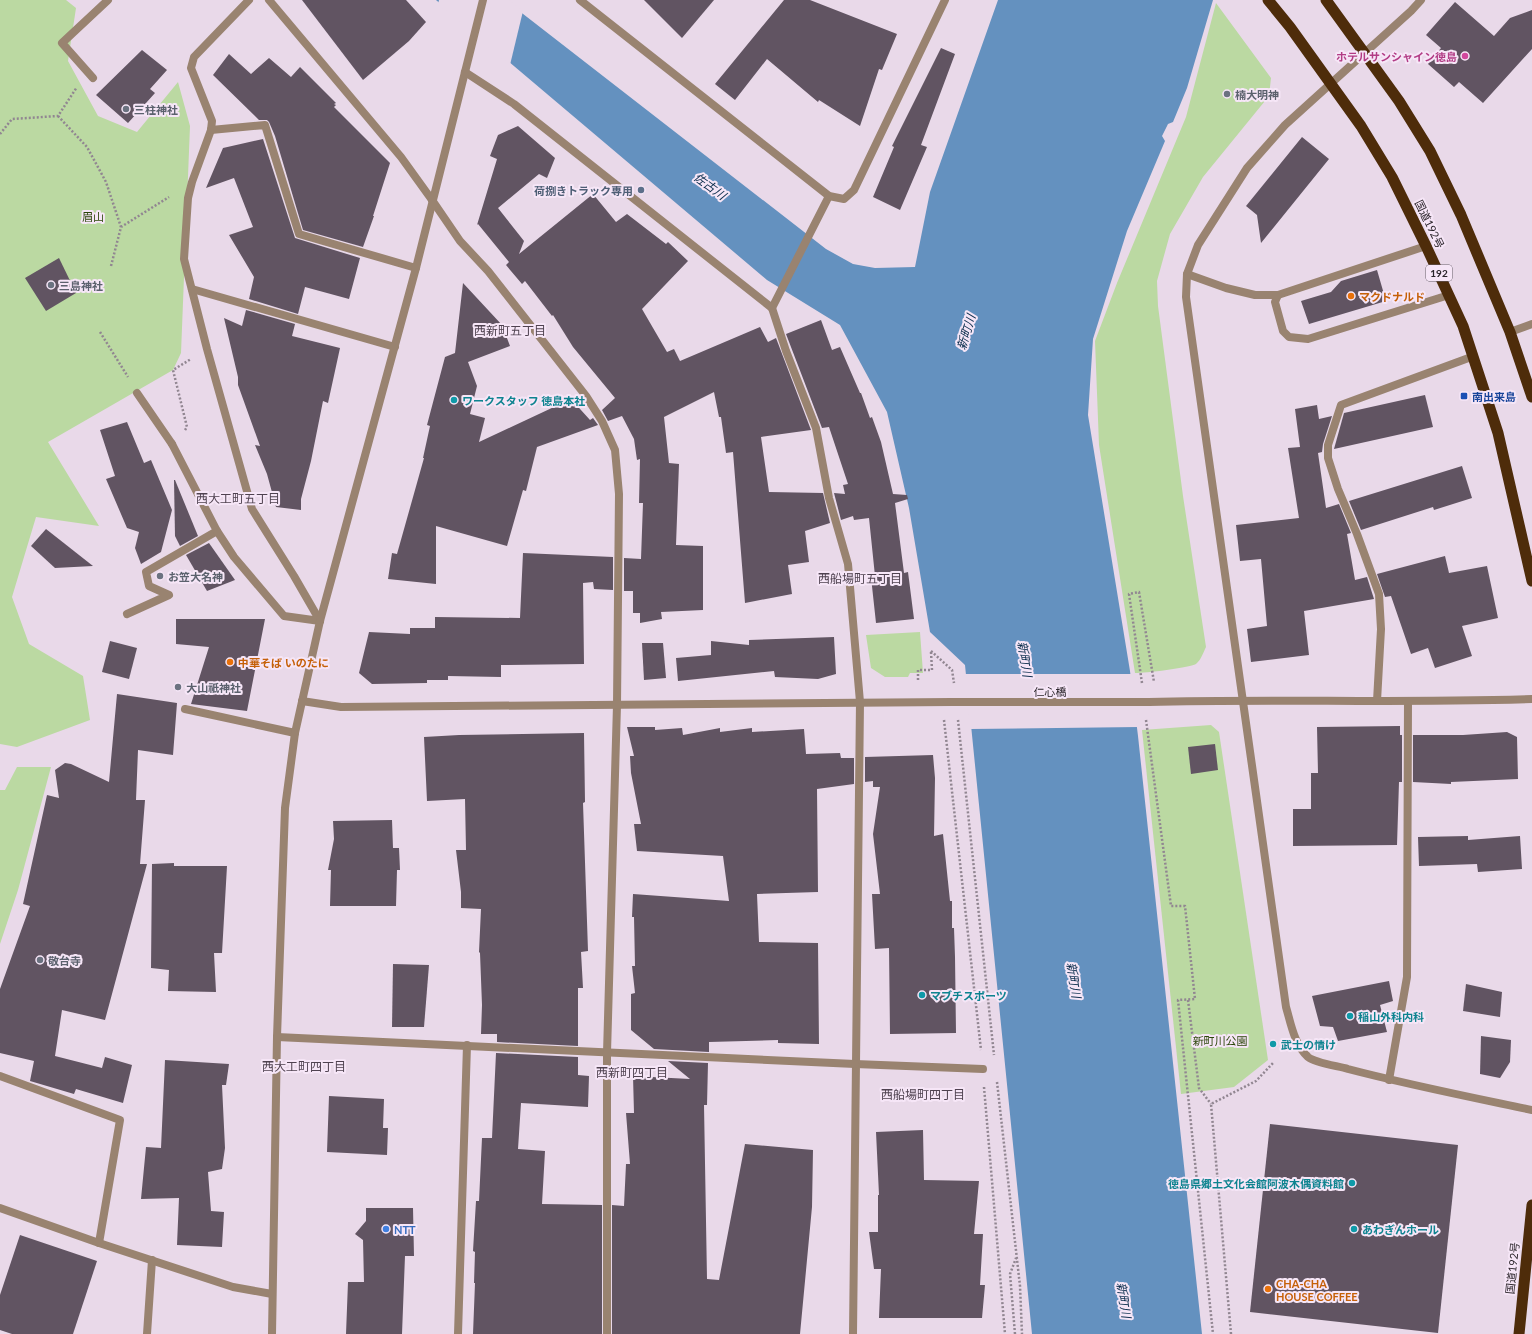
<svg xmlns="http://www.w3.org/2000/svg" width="1532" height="1334" viewBox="0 0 1532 1334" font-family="Lato,'Noto Sans JP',sans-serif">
	<rect width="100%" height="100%" fill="#e9d9e9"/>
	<g fill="#bbd9a2">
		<path d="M 0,0 L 66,0 L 76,8 L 68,61 L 98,116 L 137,132 L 178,82 L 190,126 L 181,353 L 173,370 L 48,442 L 99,526 L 36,517 L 12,597 L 29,644 L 83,676 L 90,720 L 17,747 L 0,744 Z"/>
		<path d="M 1216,3 L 1271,78 L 1269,96 L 1203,177 L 1170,234 L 1157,281 L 1158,306 L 1183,496 L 1206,647 C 1203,653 1201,660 1196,664 C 1189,668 1145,673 1135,673 L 1099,445 L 1095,341 L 1117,283 L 1186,117 Z"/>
		<path d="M 920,632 L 923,673 L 910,673 L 908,677 L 885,677 L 871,668 L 866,635 Z"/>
		<path d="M 1211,725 L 1219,732 L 1268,1060 L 1234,1087 L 1181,1094 L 1142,730 Z"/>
		<path d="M 17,767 L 51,767 L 18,890 L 0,944 L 0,790 L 5,790 Z"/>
	</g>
	<path fill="#6491bf" d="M 436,0 L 505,0 L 826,249 L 853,264 L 875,268 L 915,267 L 930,192 L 998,0 L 1213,0 L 1187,88 L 1173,122 L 1168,124 L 1162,136 L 1165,141 L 1127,231 L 1093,339 L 1088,415 L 1130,671 L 1138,736 L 1202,1334 L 1032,1334 L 965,665 L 930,632 L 909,508 L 887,412 L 840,325 L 767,280 Z"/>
	<g fill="#e9d9e9">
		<path d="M 439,0 L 509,0 L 523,11 L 510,65 L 438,4 Z"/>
		<path d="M 964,674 L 1133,674 L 1139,727 L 970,729 Z"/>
	</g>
	<g fill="#615462">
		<path d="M 302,0 L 406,0 L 426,22 L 409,41 L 363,80 Z"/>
		<path d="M 644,0 L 714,0 L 682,38 Z"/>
		<path d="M 784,0 L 810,0 L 897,34 L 882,70 L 879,69 L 860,126 L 819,100 L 818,102 L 767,59 L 735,100 L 715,84 Z"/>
		<path d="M 1455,2 L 1494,36 L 1510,18 L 1532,10 L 1532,49 L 1483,103 L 1459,82 L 1454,87 L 1428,64 L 1441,48 L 1426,35 Z"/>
		<path d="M 941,48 L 955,54 L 921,145 L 927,147 L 900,210 L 873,197 L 894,147 L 892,146 Z"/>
		<path d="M 142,50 L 167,70 L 150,89 L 155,93 L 128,123 L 96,95 Z"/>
		<path d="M 229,54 L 251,74 L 269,58 L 291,77 L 300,67 L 336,103 L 334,104 L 336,105 L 334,107 L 390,163 L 373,216 L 374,216 L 363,247 L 303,230 L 275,136 L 269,122 L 267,120 L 259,120 L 213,75 Z"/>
		<path d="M 518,126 L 555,158 L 547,178 L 539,174 L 498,208 L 524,241 L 519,254 L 593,194 L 616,222 L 627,214 L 666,244 L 668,242 L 688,261 L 642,309 L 667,352 L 674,349 L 680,361 L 760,327 L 768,342 L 776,338 L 811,430 L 761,437 L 769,492 L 823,493 L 830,523 L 805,531 L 809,562 L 788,565 L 792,594 L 745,603 L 733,452 L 726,453 L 721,417 L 719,417 L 714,392 L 664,417 L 669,463 L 679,464 L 676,545 L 703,546 L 703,610 L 661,612 L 662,619 L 640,623 L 640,613 L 633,613 L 633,591 L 624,591 L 624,558 L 641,559 L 643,503 L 639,503 L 640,459 L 637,460 L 634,439 L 622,416 L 608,421 L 602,410 L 615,398 L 573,347 L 553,315 L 552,316 L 525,281 L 522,284 L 506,265 L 509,262 L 478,224 L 477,225 L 497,159 L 490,156 L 498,135 Z"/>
		<path d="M 1302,137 L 1329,159 L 1261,243 L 1257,215 L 1246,206 Z"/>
		<path d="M 263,139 L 295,238 L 360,258 L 349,299 L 305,287 L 298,314 L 249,299 L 254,277 L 229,235 L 253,227 L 234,178 L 206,188 L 223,148 Z"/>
		<path d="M 59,258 L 76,293 L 46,311 L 25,278 Z"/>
		<path d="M 1377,270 L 1386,301 L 1309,324 L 1301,301 L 1331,292 L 1341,281 Z"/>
		<path d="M 463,283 L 502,325 L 510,346 L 468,362 L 477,386 L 470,414 L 485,418 L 479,442 L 571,399 L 590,420 L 593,418 L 598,425 L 537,447 L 526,491 L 523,490 L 507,546 L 436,526 L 436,584 L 388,579 L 392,553 L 397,554 L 424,458 L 423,458 L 430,426 L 427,425 L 445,357 L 455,353 Z"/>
		<path d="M 246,310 L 295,324 L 292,336 L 340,348 L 328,403 L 323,401 L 311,461 L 301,499 L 301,510 L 276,507 L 267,474 L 255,445 L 260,446 L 238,385 L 238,377 L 224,318 L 242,326 Z"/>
		<path d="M 821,320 L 832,350 L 840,347 L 860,393 L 861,393 L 870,418 L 872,417 L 881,442 L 893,494 L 907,495 L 908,499 L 895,503 L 904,573 L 908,572 L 914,619 L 876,623 L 871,577 L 875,576 L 869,518 L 854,520 L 853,516 L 841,520 L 834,493 L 845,494 L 843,485 L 848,484 L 829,427 L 822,428 L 786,334 Z"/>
		<path d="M 1425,395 L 1433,427 L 1334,449 L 1344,413 Z"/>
		<path d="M 1317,405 L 1319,419 L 1332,416 L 1323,444 L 1322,452 L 1318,453 L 1326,508 L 1339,504 L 1351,533 L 1347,534 L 1355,580 L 1367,577 L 1374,599 L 1304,611 L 1309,655 L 1251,662 L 1247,629 L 1267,626 L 1261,559 L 1240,561 L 1236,525 L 1299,518 L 1288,448 L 1300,447 L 1295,409 Z"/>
		<path d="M 127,422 L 144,463 L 151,460 L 172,510 L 161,552 L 141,564 L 135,548 L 139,532 L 127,528 L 106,479 L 115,476 L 100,430 Z"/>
		<path d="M 1462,466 L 1472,498 L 1434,510 L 1433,507 L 1361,530 L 1349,501 Z"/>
		<path d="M 174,480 L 175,480 L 198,536 L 180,546 L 175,536 Z"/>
		<path d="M 46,529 L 93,566 L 55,568 L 31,546 Z"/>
		<path d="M 209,543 L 235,580 L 207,591 L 186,555 Z"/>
		<path d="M 523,553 L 613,557 L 613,590 L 594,589 L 593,582 L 583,583 L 584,664 L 501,665 L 501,677 L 448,676 L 448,680 L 427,680 L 427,683 L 372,684 L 359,673 L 369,632 L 410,634 L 410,628 L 435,628 L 435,617 L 520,618 Z"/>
		<path d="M 1445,556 L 1449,573 L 1487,566 L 1498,618 L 1462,626 L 1472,656 L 1435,668 L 1428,648 L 1411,654 L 1391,596 L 1385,597 L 1377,574 Z"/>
		<path d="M 176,619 L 265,619 L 247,711 L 191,704 L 209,647 L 176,644 Z"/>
		<path d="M 834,637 L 836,674 L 818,679 L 775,677 L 774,671 L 678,681 L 676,658 L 711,655 L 711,641 L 749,645 L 749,640 Z"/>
		<path d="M 110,641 L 137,648 L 129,679 L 102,672 Z"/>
		<path d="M 642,643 L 663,643 L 666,678 L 644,680 Z"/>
		<path d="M 117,694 L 177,703 L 173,755 L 138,750 L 136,800 L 145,800 L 140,864 L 147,864 L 105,1020 L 62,1010 L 55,1056 L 102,1068 L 105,1057 L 132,1065 L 123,1103 L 76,1089 L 74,1094 L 30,1081 L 34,1061 L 0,1053 L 0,989 L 30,906 L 23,904 L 47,795 L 59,798 L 55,770 L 65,763 L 71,764 L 109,782 Z"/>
		<path d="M 1400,726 L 1400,735 L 1402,735 L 1402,782 L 1399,782 L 1397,845 L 1293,846 L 1293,809 L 1311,809 L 1311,773 L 1318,773 L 1317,727 Z"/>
		<path d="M 627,727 L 655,727 L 655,730 L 682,728 L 683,735 L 720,728 L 720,732 L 752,728 L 752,732 L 804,729 L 806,754 L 840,753 L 841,758 L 854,758 L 854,784 L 817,789 L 818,892 L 757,894 L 759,942 L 818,943 L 819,1044 L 778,1043 L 778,1040 L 709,1042 L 709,1052 L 654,1049 L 631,1030 L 631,994 L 635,993 L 632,966 L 635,966 L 634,917 L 632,917 L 633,894 L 729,901 L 723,856 L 637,851 L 634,824 L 641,824 L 631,773 L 630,756 L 634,756 Z"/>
		<path d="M 1507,732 L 1517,737 L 1518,779 L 1451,782 L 1451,784 L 1413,782 L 1413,735 L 1463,735 Z"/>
		<path d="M 584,733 L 585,802 L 583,803 L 588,951 L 581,952 L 583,988 L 578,988 L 578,1046 L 497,1042 L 497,1034 L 481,1034 L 482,1005 L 480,953 L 479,952 L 481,909 L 461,908 L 461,892 L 456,850 L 466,850 L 465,799 L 427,801 L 424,737 L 459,735 Z"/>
		<path d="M 1215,744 L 1218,770 L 1191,774 L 1188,747 Z"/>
		<path d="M 933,755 L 935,778 L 934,836 L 943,834 L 950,901 L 952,901 L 952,928 L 954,928 L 955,957 L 956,1033 L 890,1034 L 889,948 L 875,949 L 872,894 L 880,894 L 873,834 L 880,787 L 873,787 L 873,781 L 865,782 L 865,757 Z"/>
		<path d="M 392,820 L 393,848 L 399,848 L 400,870 L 397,870 L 396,906 L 330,906 L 331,870 L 328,870 L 334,839 L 333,821 Z"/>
		<path d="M 1468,836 L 1468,840 L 1520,836 L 1522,869 L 1478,872 L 1477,864 L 1419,866 L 1418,837 Z"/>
		<path d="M 174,863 L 174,866 L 227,866 L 222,953 L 214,953 L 216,992 L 168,991 L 169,970 L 151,968 L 152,864 Z"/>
		<path d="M 393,964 L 429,965 L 424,1027 L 392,1027 Z"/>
		<path d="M 1389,981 L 1393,1001 L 1380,1005 L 1387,1032 L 1338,1041 L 1333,1027 L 1320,1026 L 1312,996 Z"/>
		<path d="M 1466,984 L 1502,992 L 1500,1017 L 1463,1011 Z"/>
		<path d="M 1481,1036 L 1511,1040 L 1510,1062 L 1500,1078 L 1480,1074 Z"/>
		<path d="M 496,1053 L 578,1057 L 578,1075 L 589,1076 L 588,1107 L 521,1103 L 518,1149 L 545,1151 L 542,1204 L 602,1205 L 602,1334 L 473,1334 L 475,1283 L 474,1283 L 475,1252 L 473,1251 L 476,1201 L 479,1201 L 482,1138 L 492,1138 Z"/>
		<path d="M 165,1060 L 229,1064 L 226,1085 L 222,1085 L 225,1148 L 222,1169 L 208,1172 L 211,1211 L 224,1212 L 222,1247 L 177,1245 L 179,1198 L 141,1199 L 146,1147 L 161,1148 Z"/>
		<path d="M 668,1061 L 708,1063 L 707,1105 L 704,1105 L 707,1279 L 719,1280 L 745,1144 L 813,1150 L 812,1207 L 800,1334 L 612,1334 L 612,1205 L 624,1206 L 626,1164 L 630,1164 L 626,1113 L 634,1113 L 633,1076 L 690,1079 Z"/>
		<path d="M 329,1096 L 384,1099 L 383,1128 L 388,1128 L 387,1155 L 327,1152 Z"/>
		<path d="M 1270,1124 L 1458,1145 L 1438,1333 L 1250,1312 Z"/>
		<path d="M 923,1130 L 924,1180 L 979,1181 L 974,1234 L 983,1234 L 980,1285 L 985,1285 L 982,1318 L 879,1318 L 881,1269 L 874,1269 L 869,1232 L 878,1232 L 878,1195 L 879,1195 L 876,1132 Z"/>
		<path d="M 366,1208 L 413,1208 L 414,1256 L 405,1256 L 402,1334 L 346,1334 L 348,1282 L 364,1282 L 363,1240 L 355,1234 L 366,1221 Z"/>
		<path d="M 20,1235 L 97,1261 L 73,1334 L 12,1334 L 0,1330 L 0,1295 Z"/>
	</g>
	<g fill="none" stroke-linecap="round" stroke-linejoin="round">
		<g stroke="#918691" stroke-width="2.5" stroke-dasharray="2 2" stroke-linecap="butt">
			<path d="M 58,116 L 87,147 L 106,182 L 121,227"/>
			<path d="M 0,134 L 12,119 L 58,116 L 77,87"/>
			<path d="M 111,266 L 121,227 L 169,197"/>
			<path d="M 100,332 L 128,377"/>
			<path d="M 185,430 L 187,427 L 173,370 L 191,359"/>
			<path d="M 931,651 L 952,670 L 954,683"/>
			<path d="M 918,680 L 918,670 L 932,670 L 931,652"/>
			<path d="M 1142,683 L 1129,594 L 1139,592 L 1154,682"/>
			<path d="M 944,720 L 981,1050"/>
			<path d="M 958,720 L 994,1055"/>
			<path d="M 1146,720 L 1171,906 L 1185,906 L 1195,999 L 1178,1000 L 1213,1334"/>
			<path d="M 1188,1000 L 1199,1088 L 1211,1104"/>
			<path d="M 997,1082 L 1020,1286 L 1022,1334"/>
			<path d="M 984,1087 L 1005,1334"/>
			<path d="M 1015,1334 L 1010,1274 L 1016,1258"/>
			<path d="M 1231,1334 L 1211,1104 L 1256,1081 L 1273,1063"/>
		</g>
		<g stroke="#998370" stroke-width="8">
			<path d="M 1426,246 L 1278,295 L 1275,302 L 1283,331 L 1289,337 L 1308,339 L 1449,295"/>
			<path d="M 1187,274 L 1226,288 L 1255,295 L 1278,295"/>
			<path d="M 137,393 L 172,444"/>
			<path d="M 127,614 L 169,595 L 149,586 L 146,572 L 217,531"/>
			<path d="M 1377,701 L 1381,629 L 1379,594 L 1357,534 L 1338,489 L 1328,458 L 1328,445 L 1341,405 L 1474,356"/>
			<path d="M 185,709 L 295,733"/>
			<path d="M 855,1064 L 983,1069"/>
			<path d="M 0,1076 L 120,1120 L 99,1243"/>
			<path d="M 147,1334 L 152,1260"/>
		</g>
		<g stroke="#998370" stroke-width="8">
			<path d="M 249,0 L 194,57 L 191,68 L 212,121 L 211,130 L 192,182 L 188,198 L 184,259 L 207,349 L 252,509 L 294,576 L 320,621"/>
			<path d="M 269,0 L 401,157 L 432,200"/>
			<path d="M 465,72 L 514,104 L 772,308 L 786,351 L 816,428 L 829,498 L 848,564 L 860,702 L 853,1334"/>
			<path d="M 93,78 L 62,43 L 108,0"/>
			<path d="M 211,130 L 265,125 L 299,234 L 416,268"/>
			<path d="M 192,289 L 395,347"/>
			<path d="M 772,308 L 829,196"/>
			<path d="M 1510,332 L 1532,324"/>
			<path d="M 172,444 L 217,531 L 234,557 L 284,616 L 320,621"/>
			<path d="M 277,1037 L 855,1064"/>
			<path d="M 1389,1080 L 1407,977 L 1408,701"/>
			<path d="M 0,1208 L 99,1243 L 233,1287 L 272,1294"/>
			<path d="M 458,1334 L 467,1045"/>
		</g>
		<g stroke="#998370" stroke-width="8">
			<path d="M 580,0 L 829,196 L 844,199 L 854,190 L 945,0"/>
			<path d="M 1421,0 L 1411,11 L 1285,125 L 1247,168 L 1198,245 L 1187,274 L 1186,297 L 1286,1007 C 1291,1024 1294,1044 1308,1057 C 1315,1063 1338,1066 1348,1069 C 1409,1085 1470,1097 1532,1110"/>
			<path d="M 432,200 L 460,241 L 488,271 L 586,396 L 602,421 L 615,450 L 619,494 L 617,705 L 607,1053 L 607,1334"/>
			<path d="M 302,701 L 341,707 L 951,702"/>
			<path d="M 1149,702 C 1277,699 1404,703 1532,699"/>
			<path d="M 272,1334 L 277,1037 L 285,808 L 295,733 L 320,621 L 416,268 L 483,0"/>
		</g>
		<g stroke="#4e2c0a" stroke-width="11">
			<path d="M 1268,0 L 1290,27 L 1361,126 L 1392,177 L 1426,246 L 1463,326 L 1498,433 L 1532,581"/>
			<path d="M 1326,0 L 1399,101 L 1430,151 L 1461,215 L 1510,332 L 1532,397"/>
			<path d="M 1519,1334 L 1532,1205"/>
		</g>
		<path stroke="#998370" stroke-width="8" d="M 951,702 L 1149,702"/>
	</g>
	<circle fill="#d1479c" stroke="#f6e6f7" stroke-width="1.5" cx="1465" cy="56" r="4"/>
	<g fill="#6b7280" stroke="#f6e6f7" stroke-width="1.5">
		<circle cx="1227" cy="94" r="4"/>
		<circle cx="126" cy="109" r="4"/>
		<circle cx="51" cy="285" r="4"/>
		<circle cx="160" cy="576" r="4"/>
		<circle cx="178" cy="687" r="4"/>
		<circle cx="40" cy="960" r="4"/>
	</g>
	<circle fill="#5c6f8a" stroke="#f6e6f7" stroke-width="1.5" cx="641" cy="190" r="4"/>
	<g fill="#e8710a" stroke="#f6e6f7" stroke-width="1.5">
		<circle cx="1351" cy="296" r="4"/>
		<circle cx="230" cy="662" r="4"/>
		<circle cx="1268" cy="1289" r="4"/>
	</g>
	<rect fill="#1a4fb4" stroke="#f6e6f7" stroke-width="1.5" x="1460" y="392" width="8" height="8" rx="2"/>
	<g fill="#0f9aa8" stroke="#f6e6f7" stroke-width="1.5">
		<circle cx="454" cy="400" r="4"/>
		<circle cx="922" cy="995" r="4"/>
		<circle cx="1350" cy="1016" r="4"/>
		<circle cx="1273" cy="1044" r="4"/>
		<circle cx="1352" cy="1183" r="4"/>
		<circle cx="1354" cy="1229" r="4"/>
	</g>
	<circle fill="#3f7fe0" stroke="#f6e6f7" stroke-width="1.5" cx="386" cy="1229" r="4"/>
	<g text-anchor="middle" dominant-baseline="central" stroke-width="4" stroke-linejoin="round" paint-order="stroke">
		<rect fill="#f6e6f7" stroke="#675e68" stroke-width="1" x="1426" y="265" width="26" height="16" rx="3"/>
		<g font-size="10" font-weight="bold" fill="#2a242a">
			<text x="1439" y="273">192</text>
		</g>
		<g font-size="11" font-weight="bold" fill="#b23c85" stroke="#f6e6f7" text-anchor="end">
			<text x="1457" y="56">ホテルサンシャイン徳島</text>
		</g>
		<g font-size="11" font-weight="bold" fill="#5b616d" stroke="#f6e6f7" text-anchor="start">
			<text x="1235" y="94">楠大明神</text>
			<text x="134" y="109">三柱神社</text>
			<text x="59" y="285">三島神社</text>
			<text x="168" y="576">お笠大名神</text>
			<text x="186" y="687">大山祇神社</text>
			<text x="48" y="960">敬台寺</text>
		</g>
		<g font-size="11" font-weight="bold" fill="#4e5e75" stroke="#f6e6f7" text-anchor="end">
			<text x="633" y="190">荷捌きトラック専用</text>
		</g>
		<g font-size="11" fill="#2b4609" stroke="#f6e6f7">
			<text x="93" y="216">眉山</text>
			<text x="1220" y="1040">新町川公園</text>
		</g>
		<g font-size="11" fill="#2a242a" stroke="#f6e6f7">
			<text transform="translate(1430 224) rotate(64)">国道192号</text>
			<text x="1050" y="691">仁心橋</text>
			<text transform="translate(1512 1268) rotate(-84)">国道192号</text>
		</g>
		<g font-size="11" font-weight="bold" fill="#c56008" stroke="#f6e6f7" text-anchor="start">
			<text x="1359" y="296">マクドナルド</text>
			<text x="238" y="662">中華そば いのたに</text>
			<text x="1276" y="1283">CHA-CHA<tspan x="1276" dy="13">HOUSE COFFEE</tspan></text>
		</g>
		<g font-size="11" font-weight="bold" fill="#164399" stroke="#f6e6f7" text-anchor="start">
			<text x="1472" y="396">南出来島</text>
		</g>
		<g font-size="11" font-weight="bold" fill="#0d838f" stroke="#f6e6f7" text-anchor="start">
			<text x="462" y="400">ワークスタッフ 徳島本社</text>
			<text x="930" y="995">マブチスポーツ</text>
			<text x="1358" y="1016">稲山外科内科</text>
			<text x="1281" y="1044">武士の情け</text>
			<text x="1344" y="1183" text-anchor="end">徳島県郷土文化会館阿波木偶資料館</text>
			<text x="1362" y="1229">あわぎんホール</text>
		</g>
		<g font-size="11" font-weight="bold" fill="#366cbe" stroke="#f6e6f7" text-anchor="start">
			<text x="394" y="1229">NTT</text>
		</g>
		<g font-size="12" font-style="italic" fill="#092c4b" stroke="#f6e6f7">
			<text transform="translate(710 186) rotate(36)">佐古川</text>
			<text transform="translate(966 332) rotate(-73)">新町川</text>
			<text transform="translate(1025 659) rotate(81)">新町川</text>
			<text transform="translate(1074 980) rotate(81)">新町川</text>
			<text transform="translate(1124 1300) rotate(81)">新町川</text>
		</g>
		<g font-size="12" fill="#4f4250" stroke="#f6e6f7">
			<text x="510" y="330">西新町五丁目</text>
			<text x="238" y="498">西大工町五丁目</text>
			<text x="860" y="578">西船場町五丁目</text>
			<text x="304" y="1066">西大工町四丁目</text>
			<text x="632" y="1072">西新町四丁目</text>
			<text x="923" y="1094">西船場町四丁目</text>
		</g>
	</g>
</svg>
